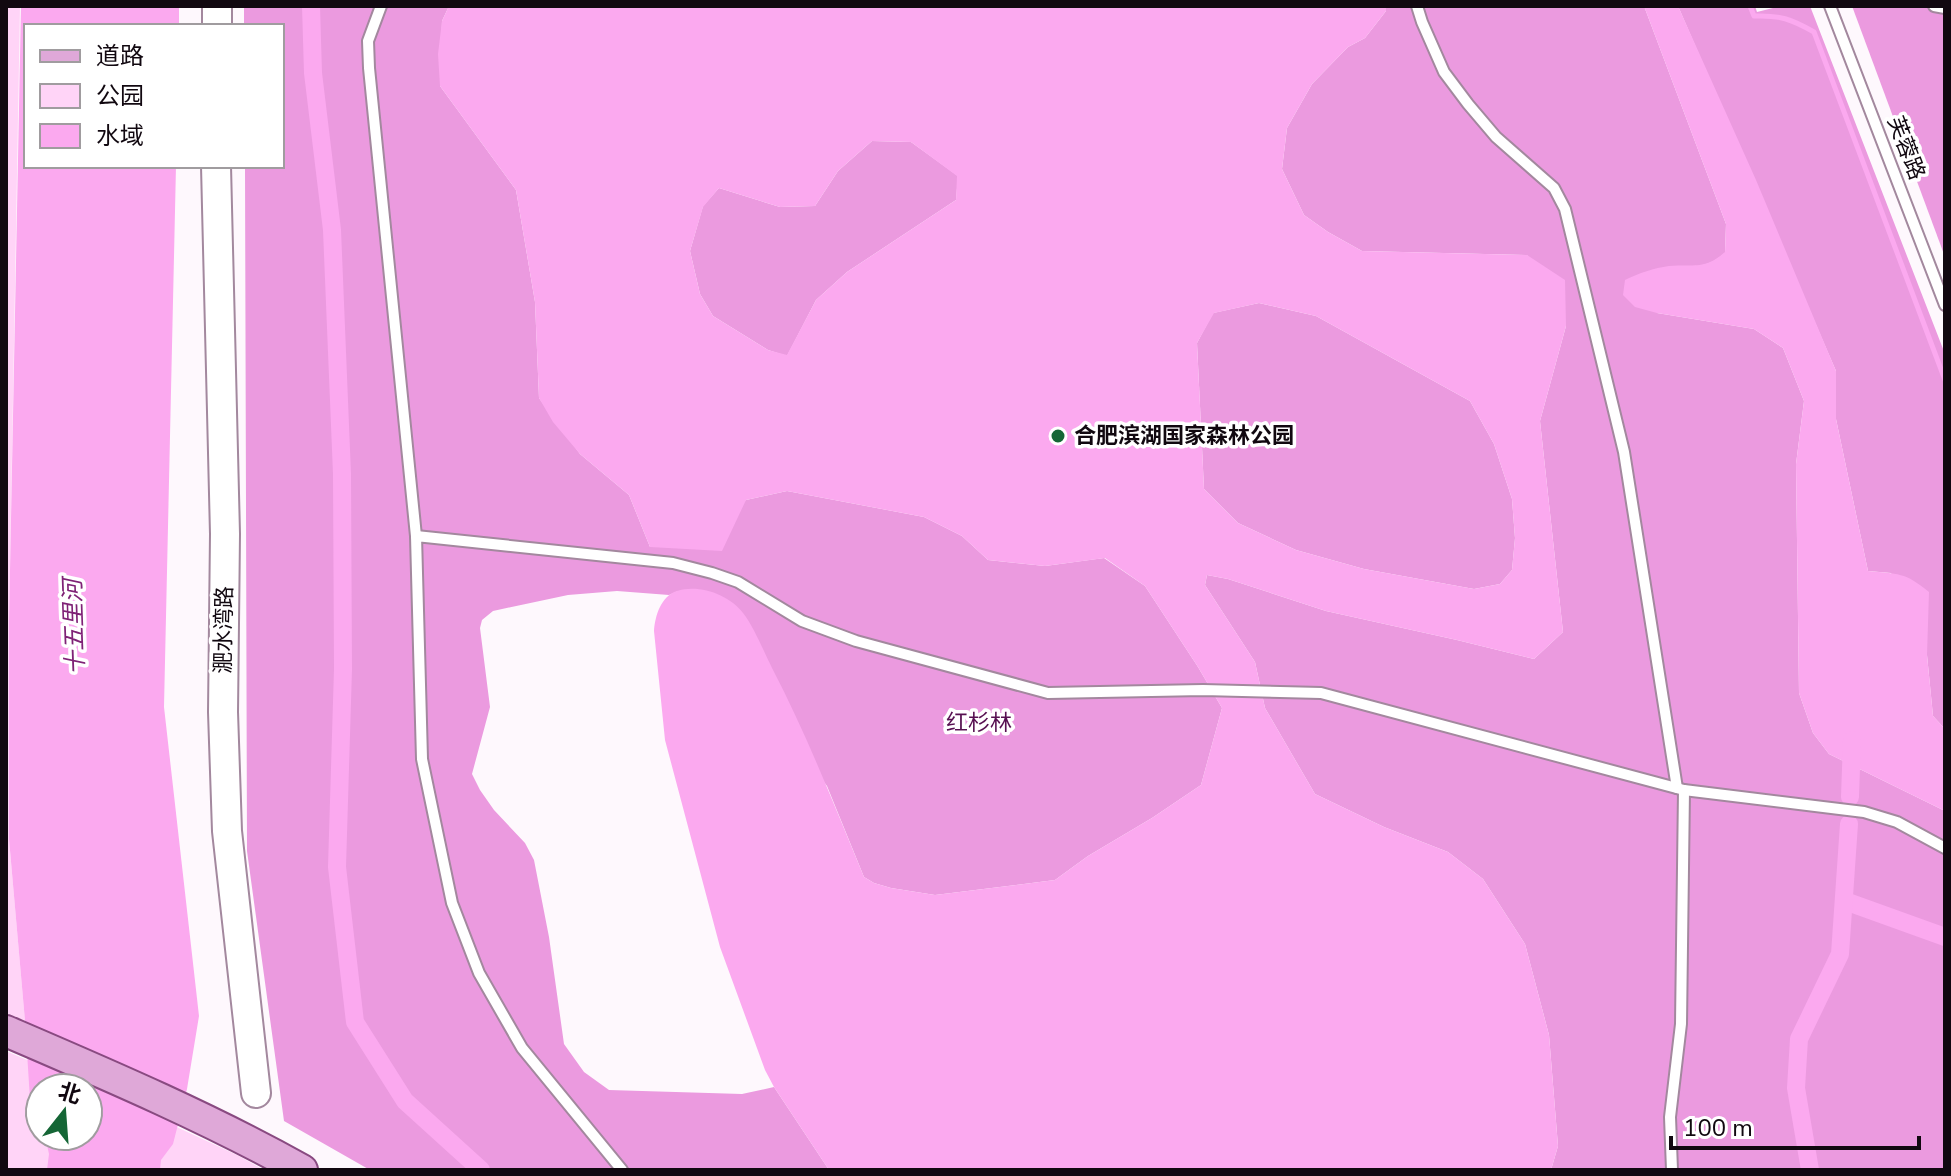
<svg xmlns="http://www.w3.org/2000/svg" width="1951" height="1176" viewBox="0 0 1951 1176" font-family="'Nunito Sans','Noto Sans SC',sans-serif">
	<rect width="100%" height="100%" fill="#fef8fd"/>
	<g fill="#ffd4f7" fill-rule="evenodd">
		<path d="M 6,6 L 20,6 L 9,621 L 9,839 L 25,1021 L 6,1013 Z"/>
		<path d="M 6,1051 L 84,1084 L 237,1155 L 264,1170 L 6,1170 ZM 40,1088 L 88,1088 L 88,1136 L 40,1136 Z"/>
	</g>
	<g fill="#eb9adf">
		<path d="M 244,6 L 449,6 L 442,21 L 440,86 L 516,190 L 535,302 L 539,398 L 580,454 L 629,495 L 650,547 L 746,500 L 787,491 L 924,517 L 962,536 L 988,560 L 1045,566 L 1104,558 L 1145,586 L 1198,667 L 1222,708 L 1201,785 L 1152,818 L 1088,856 L 1055,880 L 935,895 L 891,888 L 874,883 L 864,877 L 827,786 L 678,591 L 669,595 L 617,591 L 568,595 L 493,611 L 482,620 L 480,628 L 490,707 L 472,774 L 480,790 L 494,810 L 525,843 L 534,860 L 549,937 L 564,1044 L 584,1072 L 609,1090 L 742,1094 L 774,1087 L 829,1170 L 370,1170 L 284,1121 L 247,851 L 245,166 L 282,166 L 282,26 L 244,26 Z"/>
		<path d="M 1386,6 L 1644,6 L 1726,224 L 1725,253 C 1706,269 1693,267 1669,266 L 1657,313 L 1754,329 L 1783,348 L 1804,401 L 1796,464 L 1799,693 L 1813,733 L 1829,754 L 1945,811 L 1945,1170 L 1551,1170 L 1558,1146 L 1549,1035 L 1525,944 L 1483,879 L 1448,852 L 1384,827 L 1315,794 L 1265,708 L 1255,662 L 1205,585 L 1207,575 L 1228,579 L 1326,611 L 1457,640 L 1534,659 L 1563,632 L 1540,421 L 1566,326 L 1527,255 L 1362,251 L 1328,232 L 1304,215 L 1282,169 L 1287,128 L 1312,84 L 1348,47 L 1365,38 L 1386,11 Z"/>
		<path d="M 1678,6 L 1755,6 L 1757,12 L 1781,6 L 1810,6 L 1945,354 L 1945,729 L 1933,716 L 1927,655 L 1891,573 L 1868,571 L 1836,419 L 1836,371 Z"/>
		<path d="M 1852,6 L 1945,6 L 1945,257 Z"/>
		<path d="M 872,141 L 911,142 L 958,176 L 956,200 L 847,272 L 816,300 L 787,356 L 768,350 L 713,316 L 700,294 L 690,251 L 703,206 L 719,188 L 780,207 L 815,206 L 838,171 Z"/>
		<path d="M 1259,303 L 1316,316 L 1470,401 L 1494,444 L 1512,499 L 1515,538 L 1512,570 L 1500,584 L 1474,589 L 1364,569 L 1296,550 L 1238,523 L 1204,489 L 1197,343 L 1213,313 Z"/>
	</g>
	<g fill="#fba9ef" fill-rule="evenodd">
		<path d="M 21,6 L 179,6 L 179,26 L 26,26 L 26,166 L 176,166 L 164,707 L 199,1016 L 187,1089 L 173,1144 L 161,1160 L 160,1170 L 47,1170 L 49,1154 L 45,1136 L 88,1136 L 88,1088 L 40,1088 L 40,1128 L 31,1115 L 25,1021 L 9,839 L 9,621 Z"/>
		<path d="M 449,6 L 1386,6 L 1386,11 L 1365,38 L 1348,47 L 1312,84 L 1287,128 L 1282,169 L 1304,215 L 1328,232 L 1362,251 L 1527,255 L 1565,280 L 1566,326 L 1540,421 L 1563,632 L 1534,659 L 1457,640 L 1326,611 L 1228,579 L 1207,575 L 1205,585 L 1255,662 L 1265,708 L 1315,794 L 1384,827 L 1448,852 L 1483,879 L 1525,944 L 1549,1035 L 1558,1146 L 1551,1170 L 829,1170 L 774,1087 L 765,1070 L 720,947 L 665,740 L 654,631 C 655,616 661,596 677,591 C 700,584 729,595 743,613 C 754,627 764,652 772,668 C 807,735 835,807 864,877 L 874,883 L 891,888 L 935,895 L 1055,880 L 1088,856 L 1152,818 L 1201,785 L 1222,708 L 1198,667 L 1145,586 L 1105,558 L 1045,566 L 988,560 L 962,536 L 924,517 L 787,491 L 746,500 L 722,551 L 650,547 L 629,495 L 580,454 L 553,422 L 539,398 L 535,302 L 516,190 L 440,86 L 438,54 L 442,21 ZM 872,141 L 911,142 L 957,176 L 956,200 L 847,272 L 816,300 L 787,355 L 768,350 L 713,316 L 700,294 L 690,251 L 703,207 L 719,188 L 780,207 L 815,206 L 838,171 ZM 1259,303 L 1316,316 L 1470,401 L 1494,444 L 1512,499 L 1515,538 L 1512,570 L 1500,584 L 1474,589 L 1364,569 L 1296,550 L 1238,523 L 1204,489 L 1197,343 L 1214,313 Z"/>
		<path d="M 1644,6 L 1678,6 L 1756,180 L 1836,371 L 1836,419 L 1868,571 C 1898,574 1905,572 1929,592 L 1927,655 L 1933,716 L 1945,729 L 1945,811 L 1829,754 L 1813,733 L 1799,693 L 1796,464 L 1804,401 L 1783,348 L 1754,329 L 1657,313 L 1635,307 L 1623,295 L 1625,280 C 1639,273 1654,268 1669,266 C 1694,264 1705,270 1725,252 L 1726,224 Z"/>
	</g>
	<g fill="none" stroke-linecap="round" stroke-linejoin="round">
		<path stroke="#fba9ef" stroke-width="5" d="M 1750,6 L 1754,16 C 1780,15 1791,19 1814,32 L 1945,380"/>
		<g stroke="#fba9ef" stroke-width="18">
			<path d="M 311,6 L 313,73 L 332,230 L 342,474 L 343,669 L 337,867 L 355,1022 L 405,1101 L 481,1170"/>
			<path d="M 1850,797 L 1852,740"/>
			<path d="M 1845,901 L 1945,937"/>
			<path d="M 1810,1170 L 1796,1088 L 1799,1039 L 1840,954 L 1849,824"/>
		</g>
		<defs>
			<g id="lane">
				<path d="M 381,6 L 368,41 L 369,68 L 416,536"/>
				<path d="M 1417,6 L 1422,22 L 1444,72 L 1468,104 L 1496,137 L 1554,188 L 1565,209 L 1624,452 L 1677,788"/>
				<path d="M 1830,6 L 1945,305"/>
				<path d="M 1934,6 L 1945,8"/>
				<path d="M 622,1170 L 522,1048 L 479,973 L 452,903 L 422,759 L 416,536 L 673,563 L 712,573 L 738,582 L 802,621 L 856,641 L 1048,693 L 1203,690 L 1321,693 L 1684,790 L 1864,812 L 1897,822 L 1945,848"/>
				<path d="M 1672,1170 L 1670,1117 L 1681,1024 L 1684,790"/>
			</g>
			<g id="secondary">
				<path d="M 217,26 L 217,6"/>
				<path d="M 216,166 L 225,534 L 223,712 L 227,831 L 256,1093"/>
			</g>
			<path id="primary" d="M 6,1031 C 106,1074 207,1117 302,1170"/>
		</defs>
		<use href="#lane" stroke="#a3889e" stroke-width="14"/>
		<use href="#secondary" stroke="#a3889e" stroke-width="32"/>
		<use href="#primary" stroke="#894a81" stroke-width="34"/>
		<use href="#lane" stroke="#fff" stroke-width="10"/>
		<use href="#secondary" stroke="#fff" stroke-width="28"/>
		<use href="#primary" stroke="#dfa8d8" stroke-width="30"/>
	</g>
	<circle fill="#156636" stroke="#fff" stroke-width="3" cx="1058" cy="436" r="8"/>
	<g text-anchor="middle" dominant-baseline="central" stroke-width="7" stroke-linejoin="round" paint-order="stroke">
		<g font-size="22" fill="#110810" stroke="#fff">
			<text transform="translate(1906 148) rotate(69)">芙蓉路</text>
			<text transform="translate(224 630) rotate(-89)">淝水湾路</text>
		</g>
		<g font-size="22" font-weight="bold" fill="#110810" stroke="#fff" text-anchor="start">
			<text x="1074" y="436">合肥滨湖国家森林公园</text>
		</g>
		<g font-size="22" fill="#571051" stroke="#fff">
			<text x="979" y="723">红杉林</text>
		</g>
		<g font-size="24" font-style="italic" fill="#7f2276" stroke="#fff">
			<text transform="translate(74 627) rotate(-92)">十五里河</text>
		</g>
	</g>
	<rect width="1951" height="1176" fill="none" stroke="#110810" stroke-width="16"/>
	<rect x="24" y="24" width="260" height="144" fill="#ffffff" stroke="#a09c9f" stroke-width="2"/>
	<rect x="40" y="50" width="40" height="12" fill="#dfa8d8" stroke="#a09c9f" stroke-width="2"/>
	<text x="96" y="64" font-size="24" fill="#110810">道路</text>
	<rect x="40" y="84" width="40" height="24" fill="#ffd4f7" stroke="#a09c9f" stroke-width="2"/>
	<text x="96" y="104" font-size="24" fill="#110810">公园</text>
	<rect x="40" y="124" width="40" height="24" fill="#fba9ef" stroke="#a09c9f" stroke-width="2"/>
	<text x="96" y="144" font-size="24" fill="#110810">水域</text>
	<g transform="translate(64 1112) rotate(17)"><circle r="38" fill="#ffffff" stroke="#a09c9f" stroke-width="2"/>
	<path d="M0-6L14 30L0 20L-14 30Z" fill="#156636"/>
	<text y="-12" font-size="22" font-weight="bold" text-anchor="middle" fill="#110810">北</text>
	</g>
	<path d="M1671 1136v12h248v-12" fill="none" stroke="#110810" stroke-width="4"/>
	<text x="1683" y="1136" font-size="24" fill="#110810" stroke="#ffffff" stroke-width="6" paint-order="stroke">100 m</text>
</svg>
